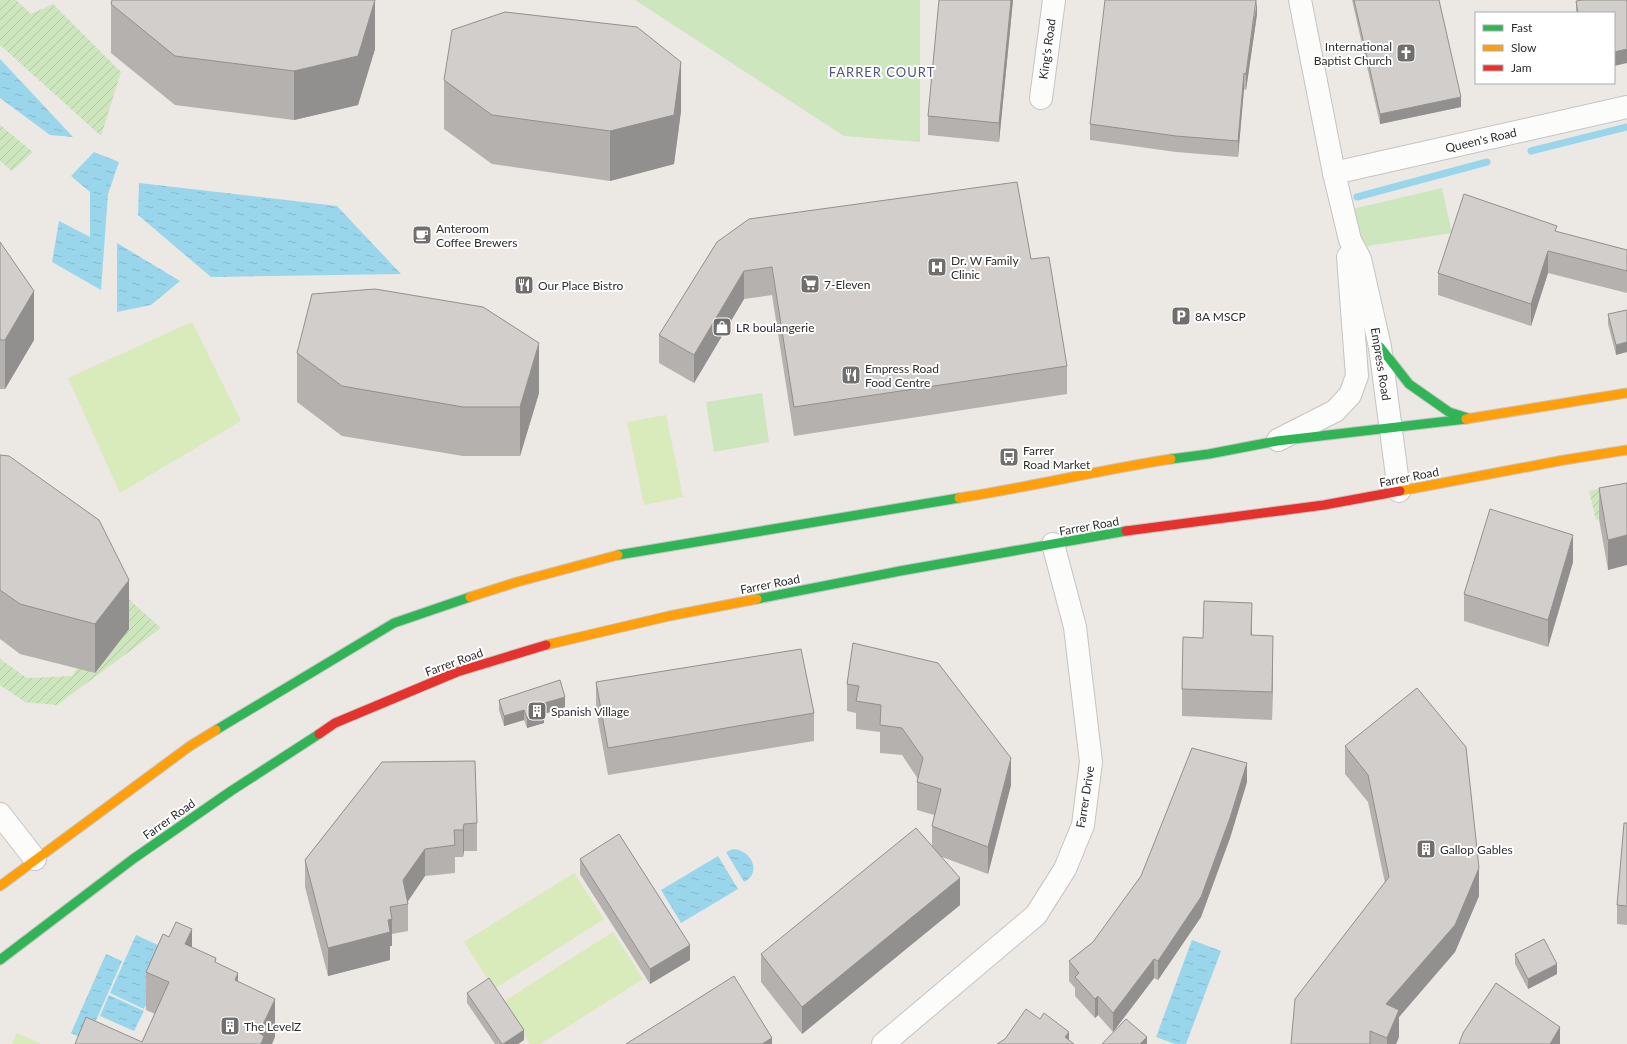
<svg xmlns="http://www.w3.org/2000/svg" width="1627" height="1044" viewBox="0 0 1627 1044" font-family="Lato,sans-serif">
	<defs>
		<pattern id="garden-furrows" width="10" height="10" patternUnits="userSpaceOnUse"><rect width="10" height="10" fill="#cee6be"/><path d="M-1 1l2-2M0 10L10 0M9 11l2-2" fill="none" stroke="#b1c6a4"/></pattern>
		<pattern id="water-ripples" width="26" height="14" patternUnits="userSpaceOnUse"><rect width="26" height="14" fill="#99d6ec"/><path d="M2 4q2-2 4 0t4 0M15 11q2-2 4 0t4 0" fill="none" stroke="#84b8cb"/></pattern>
	</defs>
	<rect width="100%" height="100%" fill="#ece8e4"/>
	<g fill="#cee6be">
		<path d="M 635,0 L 920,0 L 920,142 L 844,136 Z"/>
		<path d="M 1442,188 L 1452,233 L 1361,247 L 1348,210 Z"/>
		<path d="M 762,393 L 769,442 L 714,452 L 706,402 Z"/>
	</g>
	<g fill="url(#garden-furrows)">
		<path d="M 0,0 L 16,0 L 31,14 L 53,4 L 121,72 L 101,136 L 0,45 Z"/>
		<path d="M 0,125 L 33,152 L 12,171 L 0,161 Z"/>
		<path d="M 1627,483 L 1627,514 L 1596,520 L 1589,491 Z"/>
		<path d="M 124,595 L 161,628 L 57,705 L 25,702 L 0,685 L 0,659 L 27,678 L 72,676 Z"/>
	</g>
	<g fill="#d9eabb">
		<path d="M 192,322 L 241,421 L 120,493 L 68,378 Z"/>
		<path d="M 666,415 L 683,497 L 644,505 L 627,422 Z"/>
		<path d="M 574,873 L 604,919 L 494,989 L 464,942 Z"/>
		<path d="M 613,932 L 643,979 L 540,1044 L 530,1044 L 503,1002 Z"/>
		<path d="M 17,1033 L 41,1044 L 12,1044 Z"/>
	</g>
	<g fill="url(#water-ripples)">
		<path d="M 0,59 L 73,137 L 50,135 L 0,98 Z"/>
		<path d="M 94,152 L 119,162 L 108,194 L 101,290 L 52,262 L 59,221 L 90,237 L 90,192 L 71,176 Z"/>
		<path d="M 139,183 L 337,206 L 401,274 L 211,277 L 138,215 Z"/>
		<path d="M 117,243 L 180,281 L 151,305 L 117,312 Z"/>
		<path d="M 733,849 C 752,850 762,873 744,882 L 726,852 Z"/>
		<path d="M 718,856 L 738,889 L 681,923 L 661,890 Z"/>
		<path d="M 136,935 L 171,951 L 144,1009 L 110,993 Z"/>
		<path d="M 1192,940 L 1221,951 L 1186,1044 L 1175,1044 L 1156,1037 Z"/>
		<path d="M 106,954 L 122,961 L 87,1041 L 71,1033 Z"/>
		<path d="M 109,995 L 144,1011 L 134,1031 L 100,1016 Z"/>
	</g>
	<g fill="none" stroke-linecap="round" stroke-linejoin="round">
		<g stroke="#99d6ec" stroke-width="7">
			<path d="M 1531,151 L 1627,127"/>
			<path d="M 1357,197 L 1487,162"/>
		</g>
		<defs>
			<g id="street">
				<path d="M 1300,0 L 1334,173 L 1350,240 L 1360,259 L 1380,347 L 1399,491"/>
				<path d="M 1041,98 L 1054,0"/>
				<path d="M 1334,173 L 1627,107"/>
				<path d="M 1278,440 L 1335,411 L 1350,395 L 1357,376 L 1348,257"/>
				<path d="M 0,814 L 35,859"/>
				<path d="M 883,1044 L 1036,915 L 1065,869 L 1083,825 L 1091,762 L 1075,627 L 1053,544"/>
			</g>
			<g id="fast">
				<path d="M 1380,347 L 1409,384 L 1449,412 L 1468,418"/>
				<path d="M 1171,459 L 1209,454 L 1277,441 L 1466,419"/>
				<path d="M 618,555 L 959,498"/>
				<path d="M 757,599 L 900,571 L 1126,531"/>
				<path d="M 216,730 L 394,623 L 470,597"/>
				<path d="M 0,960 L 133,859 L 231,791 L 319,734"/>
			</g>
			<g id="slow">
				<path d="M 1466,419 L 1627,393"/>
				<path d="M 1400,491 L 1564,460 L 1627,450"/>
				<path d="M 959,498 C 1030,487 1100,470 1171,459"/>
				<path d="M 470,597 L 517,582 L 618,555"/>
				<path d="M 546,645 L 669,616 L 757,599"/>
				<path d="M 0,886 L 190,746 L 216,730"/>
			</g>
			<g id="jam">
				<path d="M 1126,531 L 1324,505 L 1400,491"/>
				<path d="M 319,734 L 335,723 L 457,672 L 546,645"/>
			</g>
		</defs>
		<use href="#street" stroke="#c5c4c5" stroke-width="24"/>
		<use href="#fast" stroke="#c6c5c4" stroke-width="11"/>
		<use href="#slow" stroke="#c6c5c4" stroke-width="11"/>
		<use href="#jam" stroke="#c6c5c4" stroke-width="11"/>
		<use href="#street" stroke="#fcfcfb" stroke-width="22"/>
		<use href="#fast" stroke="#30b455" stroke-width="9"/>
		<use href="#slow" stroke="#ff9f0a" stroke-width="9"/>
		<use href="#jam" stroke="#e5322d" stroke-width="9"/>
	</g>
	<g fill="#b4b1af">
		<path d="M 1013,0 L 999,142 L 928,135 L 928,116 Z"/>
		<path d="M 1352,0 L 1439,0 L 1461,107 L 1380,124 Z"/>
		<path d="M 1576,1 L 1614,13 L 1576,13 Z"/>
		<path d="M 111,4 L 375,49 L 358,105 L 294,120 L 175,105 L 111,53 Z"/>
		<path d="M 1257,14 L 1246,90 L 1244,89 L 1238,157 L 1176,152 L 1090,140 L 1090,124 Z"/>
		<path d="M 444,80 L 681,111 L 674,164 L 610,181 L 492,164 L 444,129 Z"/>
		<path d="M 1557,232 L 1627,250 L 1627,293 L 1548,273 L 1531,326 L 1438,295 L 1438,273 Z"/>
		<path d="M 0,242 L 34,340 L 5,389 L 0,389 Z"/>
		<path d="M 717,242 L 1031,259 L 1067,366 L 1067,394 L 794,436 L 772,295 L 744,299 L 694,383 L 659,363 L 659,335 Z"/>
		<path d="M 1627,310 L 1616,355 L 1608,324 L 1608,314 Z"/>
		<path d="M 297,353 L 539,393 L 520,456 L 463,456 L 342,436 L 297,402 Z"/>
		<path d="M 0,455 L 129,629 L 95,673 L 20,654 L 0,639 Z"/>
		<path d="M 1627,483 L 1608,570 L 1599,519 L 1599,488 Z"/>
		<path d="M 1573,562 L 1548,647 L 1464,621 L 1464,594 Z"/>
		<path d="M 1251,635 L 1273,663 L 1272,720 L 1182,716 L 1182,689 L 1203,638 Z"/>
		<path d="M 853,643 L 1011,785 L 988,874 L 942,857 L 960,905 L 802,1034 L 761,982 L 761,954 L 932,846 L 932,826 L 934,815 L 917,810 L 917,782 L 918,779 L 902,755 L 880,753 L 880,732 L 856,729 L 856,713 L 847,711 L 847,684 Z"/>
		<path d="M 596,682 L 814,713 L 814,741 L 608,775 L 596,709 Z"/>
		<path d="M 499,700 L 565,707 L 544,714 L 544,723 L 527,728 L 524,720 L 504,726 L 499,710 Z"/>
		<path d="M 1345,746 L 1479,896 L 1455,952 L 1399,1017 L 1399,1037 L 1396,1044 L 1291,1044 L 1385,883 L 1368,802 L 1345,774 Z"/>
		<path d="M 382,762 L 477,823 L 477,851 L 464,851 L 463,857 L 455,857 L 455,873 L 425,876 L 408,901 L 408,931 L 392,934 L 392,946 L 390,946 L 390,960 L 328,976 L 305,887 L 305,860 Z"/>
		<path d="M 1247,782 L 1230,838 L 1201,917 L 1158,980 L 1154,978 L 1113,1032 L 1098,1015 L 1095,1018 L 1075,996 L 1075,988 L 1069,981 L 1069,961 L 1093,942 Z"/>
		<path d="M 1627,823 L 1627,925 L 1617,924 L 1617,905 Z"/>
		<path d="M 580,859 L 690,960 L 650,984 L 580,874 Z"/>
		<path d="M 192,947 L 216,963 L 238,982 L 275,1037 L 142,1042 L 155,1014 L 146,1010 L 146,972 Z"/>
		<path d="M 1515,954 L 1557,974 L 1528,989 L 1515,964 Z"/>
		<path d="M 467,993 L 524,1040 L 518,1044 L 495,1044 L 467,1003 Z"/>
	</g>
	<g fill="#92908e">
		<path d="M 375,0 L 375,49 L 358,105 L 294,120 L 294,71 Z"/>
		<path d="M 1011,0 L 1013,0 L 999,142 L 999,123 Z"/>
		<path d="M 1257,0 L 1257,14 L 1246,90 L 1246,74 Z"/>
		<path d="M 1627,49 L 1627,63 L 1614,66 L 1614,52 Z"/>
		<path d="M 681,62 L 681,111 L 674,164 L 610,181 L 610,131 Z"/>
		<path d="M 1244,73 L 1244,89 L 1238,157 L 1238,141 Z"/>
		<path d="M 1461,97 L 1461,107 L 1380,124 L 1380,114 Z"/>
		<path d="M 1548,251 L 1548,273 L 1531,326 L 1531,304 Z"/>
		<path d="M 744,271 L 744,299 L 694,383 L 694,355 Z"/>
		<path d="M 34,291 L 34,340 L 5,389 L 5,340 Z"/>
		<path d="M 1627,342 L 1627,352 L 1616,355 L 1616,345 Z"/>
		<path d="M 539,343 L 539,393 L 520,456 L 520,407 Z"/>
		<path d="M 1573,535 L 1573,562 L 1548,647 L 1548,620 Z"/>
		<path d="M 1627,535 L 1627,565 L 1608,570 L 1608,540 Z"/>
		<path d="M 129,580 L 129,629 L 95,673 L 95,624 Z"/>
		<path d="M 1252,603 L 1252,630 L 1251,662 L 1251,635 Z"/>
		<path d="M 1273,636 L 1273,663 L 1272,720 L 1272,692 Z"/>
		<path d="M 565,697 L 565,707 L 544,714 L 544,723 L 527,728 L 527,718 L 541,704 Z"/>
		<path d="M 524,710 L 524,720 L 504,726 L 504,716 Z"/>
		<path d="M 1011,758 L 1011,785 L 988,874 L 988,847 Z"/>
		<path d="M 1247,763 L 1247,782 L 1230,838 L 1201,917 L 1158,980 L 1158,961 Z"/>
		<path d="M 464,824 L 464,851 L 463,857 L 463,830 Z"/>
		<path d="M 425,849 L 425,876 L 406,904 L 403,880 Z"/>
		<path d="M 1479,868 L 1479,896 L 1455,952 L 1399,1017 L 1399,1037 L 1396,1044 L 1387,1044 L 1386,1004 Z"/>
		<path d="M 960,878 L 960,905 L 802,1034 L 802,1007 Z"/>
		<path d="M 392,919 L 392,946 L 390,946 L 390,960 L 328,976 L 328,948 L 388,920 Z"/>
		<path d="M 192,929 L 192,967 L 185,944 Z"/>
		<path d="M 690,945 L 690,960 L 650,984 L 650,969 Z"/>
		<path d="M 1154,959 L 1154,978 L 1113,1032 L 1113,1013 Z"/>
		<path d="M 1557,964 L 1557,974 L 1528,989 L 1528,979 Z"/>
		<path d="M 238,973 L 238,1011 L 235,980 Z"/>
		<path d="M 1098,996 L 1098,1015 L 1095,1018 L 1095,999 Z"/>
		<path d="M 275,999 L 275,1037 L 272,1044 L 259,1044 L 259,1033 Z"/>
		<path d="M 1560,1027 L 1560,1044 L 1550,1044 Z"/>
		<path d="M 524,1030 L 524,1040 L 518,1044 L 503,1044 Z"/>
		<path d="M 1069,1032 L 1069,1044 L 1065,1037 Z"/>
		<path d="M 1147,1037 L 1147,1044 L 1140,1044 Z"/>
		<path d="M 772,1038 L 772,1044 L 762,1044 Z"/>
	</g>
	<g fill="#d1cecb" stroke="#92908e">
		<path d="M 112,0 L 375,0 L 358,56 L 294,71 L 175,56 L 111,4 Z"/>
		<path d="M 939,0 L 1011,0 L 999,123 L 928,116 Z"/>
		<path d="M 1105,0 L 1256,0 L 1246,74 L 1244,73 L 1238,141 L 1176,136 L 1090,124 Z"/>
		<path d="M 1354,0 L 1439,0 L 1461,97 L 1380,114 Z"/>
		<path d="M 1582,0 L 1627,0 L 1627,49 L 1614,52 L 1614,13 L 1578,13 L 1576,1 Z"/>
		<path d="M 505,12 L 637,27 L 681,62 L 674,115 L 610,131 L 492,115 L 444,80 L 452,30 Z"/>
		<path d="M 1017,182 L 1031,259 L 1049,257 L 1067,366 L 794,407 L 772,267 L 744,271 L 694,355 L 659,335 L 717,242 L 749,219 Z"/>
		<path d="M 1464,194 L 1557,226 L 1555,231 L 1627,250 L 1627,271 L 1548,251 L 1531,304 L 1438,273 Z"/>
		<path d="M 0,242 L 34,291 L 5,340 L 0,340 Z"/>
		<path d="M 375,289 L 483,307 L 539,343 L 520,407 L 463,407 L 342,386 L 297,353 L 312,294 Z"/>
		<path d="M 1627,310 L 1627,342 L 1616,345 L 1608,314 Z"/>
		<path d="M 0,455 L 9,456 L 99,520 L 129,580 L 95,624 L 20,604 L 0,590 Z"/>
		<path d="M 1627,483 L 1627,535 L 1608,540 L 1599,488 Z"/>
		<path d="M 1490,509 L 1573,535 L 1548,620 L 1464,594 Z"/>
		<path d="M 1204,601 L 1252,603 L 1251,635 L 1273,636 L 1272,692 L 1182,689 L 1183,637 L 1203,638 Z"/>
		<path d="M 853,643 L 938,663 L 1011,758 L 988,847 L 932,826 L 941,789 L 917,782 L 923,758 L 902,728 L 880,725 L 881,705 L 856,701 L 859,686 L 847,684 Z"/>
		<path d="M 801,649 L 814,713 L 608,748 L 596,682 Z"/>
		<path d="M 560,680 L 565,697 L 541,704 L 544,713 L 527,718 L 524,710 L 504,716 L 499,700 Z"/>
		<path d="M 1417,688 L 1466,747 L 1479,868 L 1455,925 L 1386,1004 L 1399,1010 L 1387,1038 L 1370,1031 L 1370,1044 L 1291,1044 L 1295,999 L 1389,877 L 1368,775 L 1345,746 Z"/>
		<path d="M 1192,748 L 1247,763 L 1230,818 L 1201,897 L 1158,961 L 1154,959 L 1113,1013 L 1098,996 L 1095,999 L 1075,977 L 1079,973 L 1069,961 L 1093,942 L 1141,876 Z"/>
		<path d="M 475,761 L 477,823 L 464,824 L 463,830 L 454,830 L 455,845 L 425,849 L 403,880 L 408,904 L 390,907 L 392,919 L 388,920 L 390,932 L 328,948 L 305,860 L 382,762 Z"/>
		<path d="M 1624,823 L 1627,823 L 1627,906 L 1617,905 Z"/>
		<path d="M 916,828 L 960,878 L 802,1007 L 761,954 Z"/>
		<path d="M 619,834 L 690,945 L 650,969 L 580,859 Z"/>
		<path d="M 176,922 L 192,929 L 185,944 L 216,958 L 215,962 L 238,973 L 235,980 L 275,999 L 259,1033 L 264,1036 L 261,1044 L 75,1044 L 86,1017 L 142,1042 L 169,982 L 146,972 L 163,934 L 169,937 Z"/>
		<path d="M 1544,939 L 1557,964 L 1528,979 L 1515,954 Z"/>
		<path d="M 734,976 L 772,1038 L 762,1044 L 626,1044 Z"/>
		<path d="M 489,978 L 524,1030 L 503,1044 L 502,1044 L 467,993 Z"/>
		<path d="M 1496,983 L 1560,1027 L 1550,1044 L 1459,1044 L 1463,1033 Z"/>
		<path d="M 1026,1009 L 1040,1019 L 1044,1013 L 1069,1032 L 1065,1037 L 1074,1044 L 997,1044 L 1005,1039 Z"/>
		<path d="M 1126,1019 L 1147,1037 L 1140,1044 L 1102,1044 Z"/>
	</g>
	<defs>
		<symbol id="church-square" viewBox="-11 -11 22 22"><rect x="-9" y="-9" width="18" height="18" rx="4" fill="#706f6e" stroke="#fff"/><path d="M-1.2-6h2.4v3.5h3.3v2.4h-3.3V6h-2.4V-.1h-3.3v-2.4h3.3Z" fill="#fff"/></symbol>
		<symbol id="cafe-square" viewBox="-11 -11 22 22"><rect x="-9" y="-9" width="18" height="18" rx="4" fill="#706f6e" stroke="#fff"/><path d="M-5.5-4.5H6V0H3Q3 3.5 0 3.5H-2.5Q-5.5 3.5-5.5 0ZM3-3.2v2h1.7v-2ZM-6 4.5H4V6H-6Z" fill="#fff"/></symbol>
		<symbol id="hospital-square" viewBox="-11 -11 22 22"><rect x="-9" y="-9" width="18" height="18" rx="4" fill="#706f6e" stroke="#fff"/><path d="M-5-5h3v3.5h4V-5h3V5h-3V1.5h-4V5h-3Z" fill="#fff"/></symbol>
		<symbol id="supermarket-square" viewBox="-11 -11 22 22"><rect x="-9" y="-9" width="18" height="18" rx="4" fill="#706f6e" stroke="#fff"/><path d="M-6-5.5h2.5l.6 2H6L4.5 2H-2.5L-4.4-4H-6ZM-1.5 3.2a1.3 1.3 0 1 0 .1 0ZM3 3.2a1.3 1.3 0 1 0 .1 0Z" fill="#fff"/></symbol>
		<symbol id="restaurant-square" viewBox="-11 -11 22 22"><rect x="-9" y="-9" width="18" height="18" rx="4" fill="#706f6e" stroke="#fff"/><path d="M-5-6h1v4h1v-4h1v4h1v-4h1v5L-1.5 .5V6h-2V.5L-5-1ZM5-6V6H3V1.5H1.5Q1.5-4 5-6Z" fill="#fff"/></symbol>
		<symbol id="parking-square" viewBox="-11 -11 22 22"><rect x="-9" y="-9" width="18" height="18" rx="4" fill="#706f6e" stroke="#fff"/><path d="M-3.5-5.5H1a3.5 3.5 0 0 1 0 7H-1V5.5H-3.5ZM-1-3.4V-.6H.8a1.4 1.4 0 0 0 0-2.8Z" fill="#fff"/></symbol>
		<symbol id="shop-square" viewBox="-11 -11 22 22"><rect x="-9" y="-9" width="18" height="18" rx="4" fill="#706f6e" stroke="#fff"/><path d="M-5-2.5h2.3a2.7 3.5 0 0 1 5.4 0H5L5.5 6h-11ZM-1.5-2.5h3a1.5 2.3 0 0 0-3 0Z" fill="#fff"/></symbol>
		<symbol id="bus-square" viewBox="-11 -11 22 22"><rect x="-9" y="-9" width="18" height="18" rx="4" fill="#706f6e" stroke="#fff"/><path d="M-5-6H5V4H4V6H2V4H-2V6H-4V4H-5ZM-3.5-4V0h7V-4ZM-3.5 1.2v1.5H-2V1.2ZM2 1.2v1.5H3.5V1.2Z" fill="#fff"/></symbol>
		<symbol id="building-square" viewBox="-11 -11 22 22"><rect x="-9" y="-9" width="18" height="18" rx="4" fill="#706f6e" stroke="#fff"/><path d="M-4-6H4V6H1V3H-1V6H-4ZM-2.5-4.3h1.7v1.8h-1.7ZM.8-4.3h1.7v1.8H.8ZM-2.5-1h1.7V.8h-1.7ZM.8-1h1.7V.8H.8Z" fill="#fff"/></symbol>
	</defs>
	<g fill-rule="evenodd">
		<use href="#church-square" x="1395" y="42" width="22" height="22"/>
		<use href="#cafe-square" x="411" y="224" width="22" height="22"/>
		<use href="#hospital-square" x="926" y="256" width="22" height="22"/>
		<use href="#supermarket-square" x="799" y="273" width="22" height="22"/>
		<use href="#restaurant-square" x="513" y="274" width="22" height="22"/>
		<use href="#parking-square" x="1170" y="305" width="22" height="22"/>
		<use href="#shop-square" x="711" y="316" width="22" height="22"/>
		<use href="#restaurant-square" x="840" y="364" width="22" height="22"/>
		<use href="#bus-square" x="998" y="446" width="22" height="22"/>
		<use href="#building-square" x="526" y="700" width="22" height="22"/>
		<use href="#building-square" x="1415" y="838" width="22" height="22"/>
		<use href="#building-square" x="219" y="1015" width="22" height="22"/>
	</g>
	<g text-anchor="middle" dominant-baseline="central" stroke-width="4" stroke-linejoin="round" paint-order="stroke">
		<g font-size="12" fill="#2e2e2e" stroke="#fff" text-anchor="start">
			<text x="1392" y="46" text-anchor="end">International<tspan x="1392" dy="14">Baptist Church</tspan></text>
			<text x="436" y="228">Anteroom<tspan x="436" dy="14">Coffee Brewers</tspan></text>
			<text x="951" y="260">Dr. W Family<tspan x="951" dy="14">Clinic</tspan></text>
			<text x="824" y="284">7-Eleven</text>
			<text x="538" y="285">Our Place Bistro</text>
			<text x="1195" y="316">8A MSCP</text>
			<text x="736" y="327">LR boulangerie</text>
			<text x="865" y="368">Empress Road<tspan x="865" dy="14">Food Centre</tspan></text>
			<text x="1023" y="450">Farrer<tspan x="1023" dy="14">Road Market</tspan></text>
			<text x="551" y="711">Spanish Village</text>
			<text x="1440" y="849">Gallop Gables</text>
			<text x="244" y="1026">The LevelZ</text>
		</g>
		<g font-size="12" fill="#2e2e2e" stroke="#fff">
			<text transform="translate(1047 49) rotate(-82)">King's Road</text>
			<text transform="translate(1481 140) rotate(-13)">Queen's Road</text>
			<text transform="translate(1381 364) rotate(81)">Empress Road</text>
			<text transform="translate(1409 477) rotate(-11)">Farrer Road</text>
			<text transform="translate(1089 526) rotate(-10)">Farrer Road</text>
			<text transform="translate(770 584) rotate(-11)">Farrer Road</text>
			<text transform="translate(454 662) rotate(-20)">Farrer Road</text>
			<text transform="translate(1085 797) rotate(-81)">Farrer Drive</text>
			<text transform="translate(169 819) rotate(-35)">Farrer Road</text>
		</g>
		<g font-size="13" letter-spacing="1" fill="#4d5680" stroke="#fff">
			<text x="882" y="72">FARRER COURT</text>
		</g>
	</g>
	<rect x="1475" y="12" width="140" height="72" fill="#ffffff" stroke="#ababab"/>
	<rect x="1483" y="25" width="20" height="6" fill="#30b455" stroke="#ababab"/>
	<text x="1511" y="32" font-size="12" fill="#2e2e2e">Fast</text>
	<rect x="1483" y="45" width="20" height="6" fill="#ff9f0a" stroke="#ababab"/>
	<text x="1511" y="52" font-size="12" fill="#2e2e2e">Slow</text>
	<rect x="1483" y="65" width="20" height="6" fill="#e5322d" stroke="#ababab"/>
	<text x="1511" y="72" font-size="12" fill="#2e2e2e">Jam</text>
</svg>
